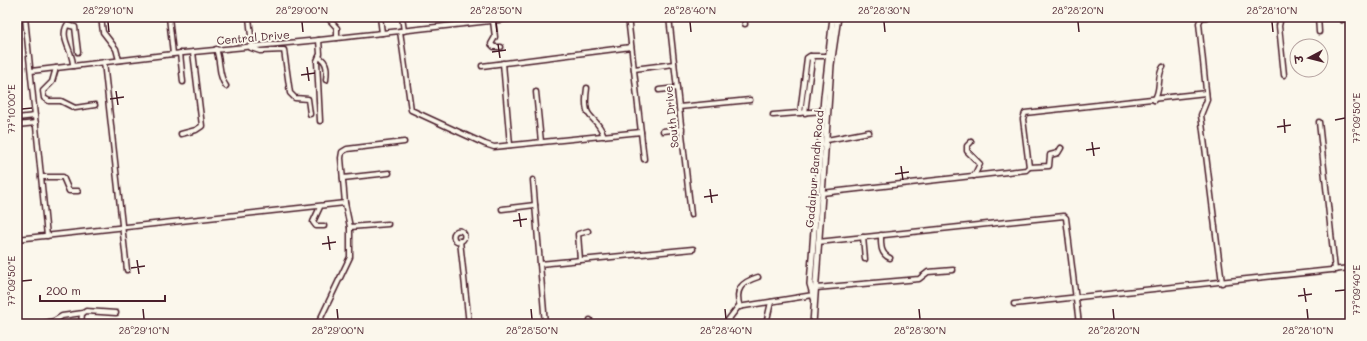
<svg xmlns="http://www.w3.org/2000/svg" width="1367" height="341" viewBox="0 0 1367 341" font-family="Mali,'Playpen Sans Deva',sans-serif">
	<rect width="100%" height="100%" fill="#fbf7ec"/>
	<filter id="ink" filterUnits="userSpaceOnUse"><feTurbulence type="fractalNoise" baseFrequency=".025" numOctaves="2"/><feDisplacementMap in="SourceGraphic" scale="8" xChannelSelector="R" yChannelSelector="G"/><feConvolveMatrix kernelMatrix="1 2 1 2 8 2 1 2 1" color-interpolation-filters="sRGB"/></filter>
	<g filter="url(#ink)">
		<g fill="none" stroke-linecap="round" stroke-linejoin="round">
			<defs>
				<g id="minor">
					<path d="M 25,17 L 47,236"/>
					<path d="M 101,17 L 103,32 L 116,49 L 119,60"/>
					<path d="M 169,17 L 173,54"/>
					<path d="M 249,17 L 252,46"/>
					<path d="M 327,17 L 337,28 L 337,38"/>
					<path d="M 380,17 L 382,33"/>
					<path d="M 402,17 L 404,31"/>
					<path d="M 628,17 L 644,159"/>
					<path d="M 669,17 L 691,215"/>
					<path d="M 744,17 L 745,24"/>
					<path d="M 1206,17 L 1201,18 L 1199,23 L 1207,100 L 1201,115 L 1222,283"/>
					<path d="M 1281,17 L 1279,26 L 1284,75"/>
					<path d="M 1318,17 L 1319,32"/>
					<path d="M 1340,17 L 1342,20 L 1347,17"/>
					<path d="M 493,21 L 495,37 L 491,44 L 494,47 L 501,47"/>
					<path d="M 400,31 L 411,110 L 485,144 L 494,147 L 641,132"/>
					<path d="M 319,40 L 320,54 L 317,61 L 320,121"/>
					<path d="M 251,48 L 260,51 L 284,50 L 290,93 L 295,98 L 308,99 L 310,114"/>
					<path d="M 216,49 C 221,62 218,76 226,86"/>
					<path d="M 180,53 L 183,82"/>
					<path d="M 811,56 L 828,56"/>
					<path d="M 319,57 C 328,62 327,71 326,80"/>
					<path d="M 104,62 L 127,270"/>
					<path d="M 503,63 L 510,145"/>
					<path d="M 73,66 C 74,53 59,38 67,25 L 75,27 L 78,52"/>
					<path d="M 482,66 L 631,47"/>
					<path d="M 56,68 L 52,82 L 43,91 L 44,98 L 49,101 L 61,101 L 75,108 L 95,105"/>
					<path d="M 634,69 L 674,64"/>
					<path d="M 31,71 L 173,54 L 319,40 L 526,17"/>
					<path d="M 587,88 C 582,124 595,111 604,136"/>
					<path d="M 659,90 L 677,88"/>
					<path d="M 536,92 L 541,142"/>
					<path d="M 1154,100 C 1162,90 1156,77 1163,67"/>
					<path d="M 679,107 L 750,100"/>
					<path d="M 800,113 L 807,58 L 810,56 L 812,60 L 805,113"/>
					<path d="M 773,115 L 823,111"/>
					<path d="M 17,118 L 35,116"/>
					<path d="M 1319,122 L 1335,270"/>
					<path d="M 17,125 L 36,123"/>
					<path d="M 663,131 L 682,129"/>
					<path d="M 181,134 L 196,130 L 202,126 L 193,52"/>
					<path d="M 827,140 L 869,132"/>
					<path d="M 971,142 L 967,146 L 967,151 L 980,164 L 974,176"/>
					<path d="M 1029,167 L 1049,166 L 1050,155 L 1058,153 L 1061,148"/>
					<path d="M 41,177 L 63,177 L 69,191 L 78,191"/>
					<path d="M 343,178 L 389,173"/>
					<path d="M 533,180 L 545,324"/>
					<path d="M 822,193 L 1026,170 L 1029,167 L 1023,119 L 1025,113 L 1206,93"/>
					<path d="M 320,207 L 313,222 L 316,226 L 324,226"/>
					<path d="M 502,209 L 535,205"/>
					<path d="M 350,227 L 388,224"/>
					<circle cx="459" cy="236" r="5.5"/>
					<path d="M 881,235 C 881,244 880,254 890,258"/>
					<path d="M 863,237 L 865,259"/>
					<path d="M 17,239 L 345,203"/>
					<path d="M 460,241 L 469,324"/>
					<path d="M 818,242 L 1064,216 L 1066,218 L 1079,324"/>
					<path d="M 580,260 L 578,234 L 588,231"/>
					<path d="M 540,264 L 693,249"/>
					<path d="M 816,288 L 919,279 L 928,272 L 953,270"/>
					<path d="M 1014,304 L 1350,268"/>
					<path d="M 740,307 C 734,289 742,282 758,277"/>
					<path d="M 590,320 L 590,324"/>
					<path d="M 891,323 L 891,324"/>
					<path d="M 41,324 L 54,321 L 62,316 L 83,313"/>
					<path d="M 81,324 L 82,314 L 86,311 L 116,313"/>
					<path d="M 318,324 L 350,257 L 350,227 L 345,203 L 341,158 L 342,152 L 347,149 L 404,142"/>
					<path d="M 725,324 L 738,307 L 813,295"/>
					<path d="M 766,324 L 771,302"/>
				</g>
				<g id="tertiary">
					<path d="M 814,298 L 810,284 L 824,97 L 833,17"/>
					<path d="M 813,324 L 831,65 L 838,17"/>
				</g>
			</defs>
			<use href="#minor" stroke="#4a1f2b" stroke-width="7"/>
			<use href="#tertiary" stroke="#4a1f2b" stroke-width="8"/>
			<use href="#minor" stroke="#fbf7ec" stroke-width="4"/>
			<use href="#tertiary" stroke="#fbf7ec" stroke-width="5"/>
		</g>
	</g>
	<path fill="none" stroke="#4a1f2b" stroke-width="1.5" d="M 108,22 L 109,32M 302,22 L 303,32M 496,22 L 497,32M 690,22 L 691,32M 884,22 L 885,32M 1078,22 L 1079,32M 1272,22 L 1273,32M 498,44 L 500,58M 492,52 L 506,50M 307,67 L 309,81M 301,75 L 315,73M 116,91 L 118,105M 110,99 L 124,97M 22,109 L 32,108M 1284,119 L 1285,133M 1335,120 L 1345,118M 1277,127 L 1291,125M 1092,142 L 1094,156M 1086,150 L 1100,148M 901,166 L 903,180M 895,174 L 909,172M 710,189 L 712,203M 704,197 L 718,195M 519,213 L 521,227M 513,221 L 527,219M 328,236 L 330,250M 322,244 L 336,242M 137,260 L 139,274M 131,268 L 145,266M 22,281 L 32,280M 1304,288 L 1306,302M 1335,291 L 1345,290M 1298,296 L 1312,294M 143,309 L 144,319M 337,309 L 338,319M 531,309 L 532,319M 725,309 L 726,319M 919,309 L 920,319M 1113,309 L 1114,319M 1307,309 L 1308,319"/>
	<g text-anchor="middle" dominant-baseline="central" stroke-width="4" stroke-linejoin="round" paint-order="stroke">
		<g font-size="11" fill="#4a1f2b" stroke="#fbf7ec">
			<text transform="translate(253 37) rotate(-5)">Central Drive</text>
			<text transform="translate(671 117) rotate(-96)">South Drive</text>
			<text transform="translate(814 169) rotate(-85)">Gadaipur Bandh Road</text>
		</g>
	</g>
	<rect width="1367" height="341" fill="none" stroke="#fbf7ec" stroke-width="44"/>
	<g transform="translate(1309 58) rotate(263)"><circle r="19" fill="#fbf7ec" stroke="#b4a19f"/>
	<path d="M0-3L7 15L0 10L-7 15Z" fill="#4a1f2b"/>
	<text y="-6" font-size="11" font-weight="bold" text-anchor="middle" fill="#4a1f2b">उ</text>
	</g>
	<path d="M40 295v6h125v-6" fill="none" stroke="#4a1f2b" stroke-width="2"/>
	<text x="46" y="295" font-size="12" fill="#4a1f2b" stroke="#fbf7ec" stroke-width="3" paint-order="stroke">200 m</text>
	<rect x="22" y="22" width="1323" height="297" fill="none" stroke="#4a1f2b" stroke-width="1.5"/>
	<g font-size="10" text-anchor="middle" fill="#4a1f2b">
		<text x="108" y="14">28°29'10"N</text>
		<text x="302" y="14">28°29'00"N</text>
		<text x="496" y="14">28°28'50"N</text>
		<text x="690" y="14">28°28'40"N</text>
		<text x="884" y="14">28°28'30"N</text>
		<text x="1078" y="14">28°28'20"N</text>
		<text x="1272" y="14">28°28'10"N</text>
		<text transform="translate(11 109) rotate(-90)" y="4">77°10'00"E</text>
		<text transform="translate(1356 118) rotate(-90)" y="4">77°09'50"E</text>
		<text transform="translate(11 281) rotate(-90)" y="4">77°09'50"E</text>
		<text transform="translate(1356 290) rotate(-90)" y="4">77°09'40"E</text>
		<text x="144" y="334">28°29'10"N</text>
		<text x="338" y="334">28°29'00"N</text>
		<text x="532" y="334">28°28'50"N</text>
		<text x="726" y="334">28°28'40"N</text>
		<text x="920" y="334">28°28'30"N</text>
		<text x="1114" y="334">28°28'20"N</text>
		<text x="1308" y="334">28°28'10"N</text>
	</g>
</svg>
